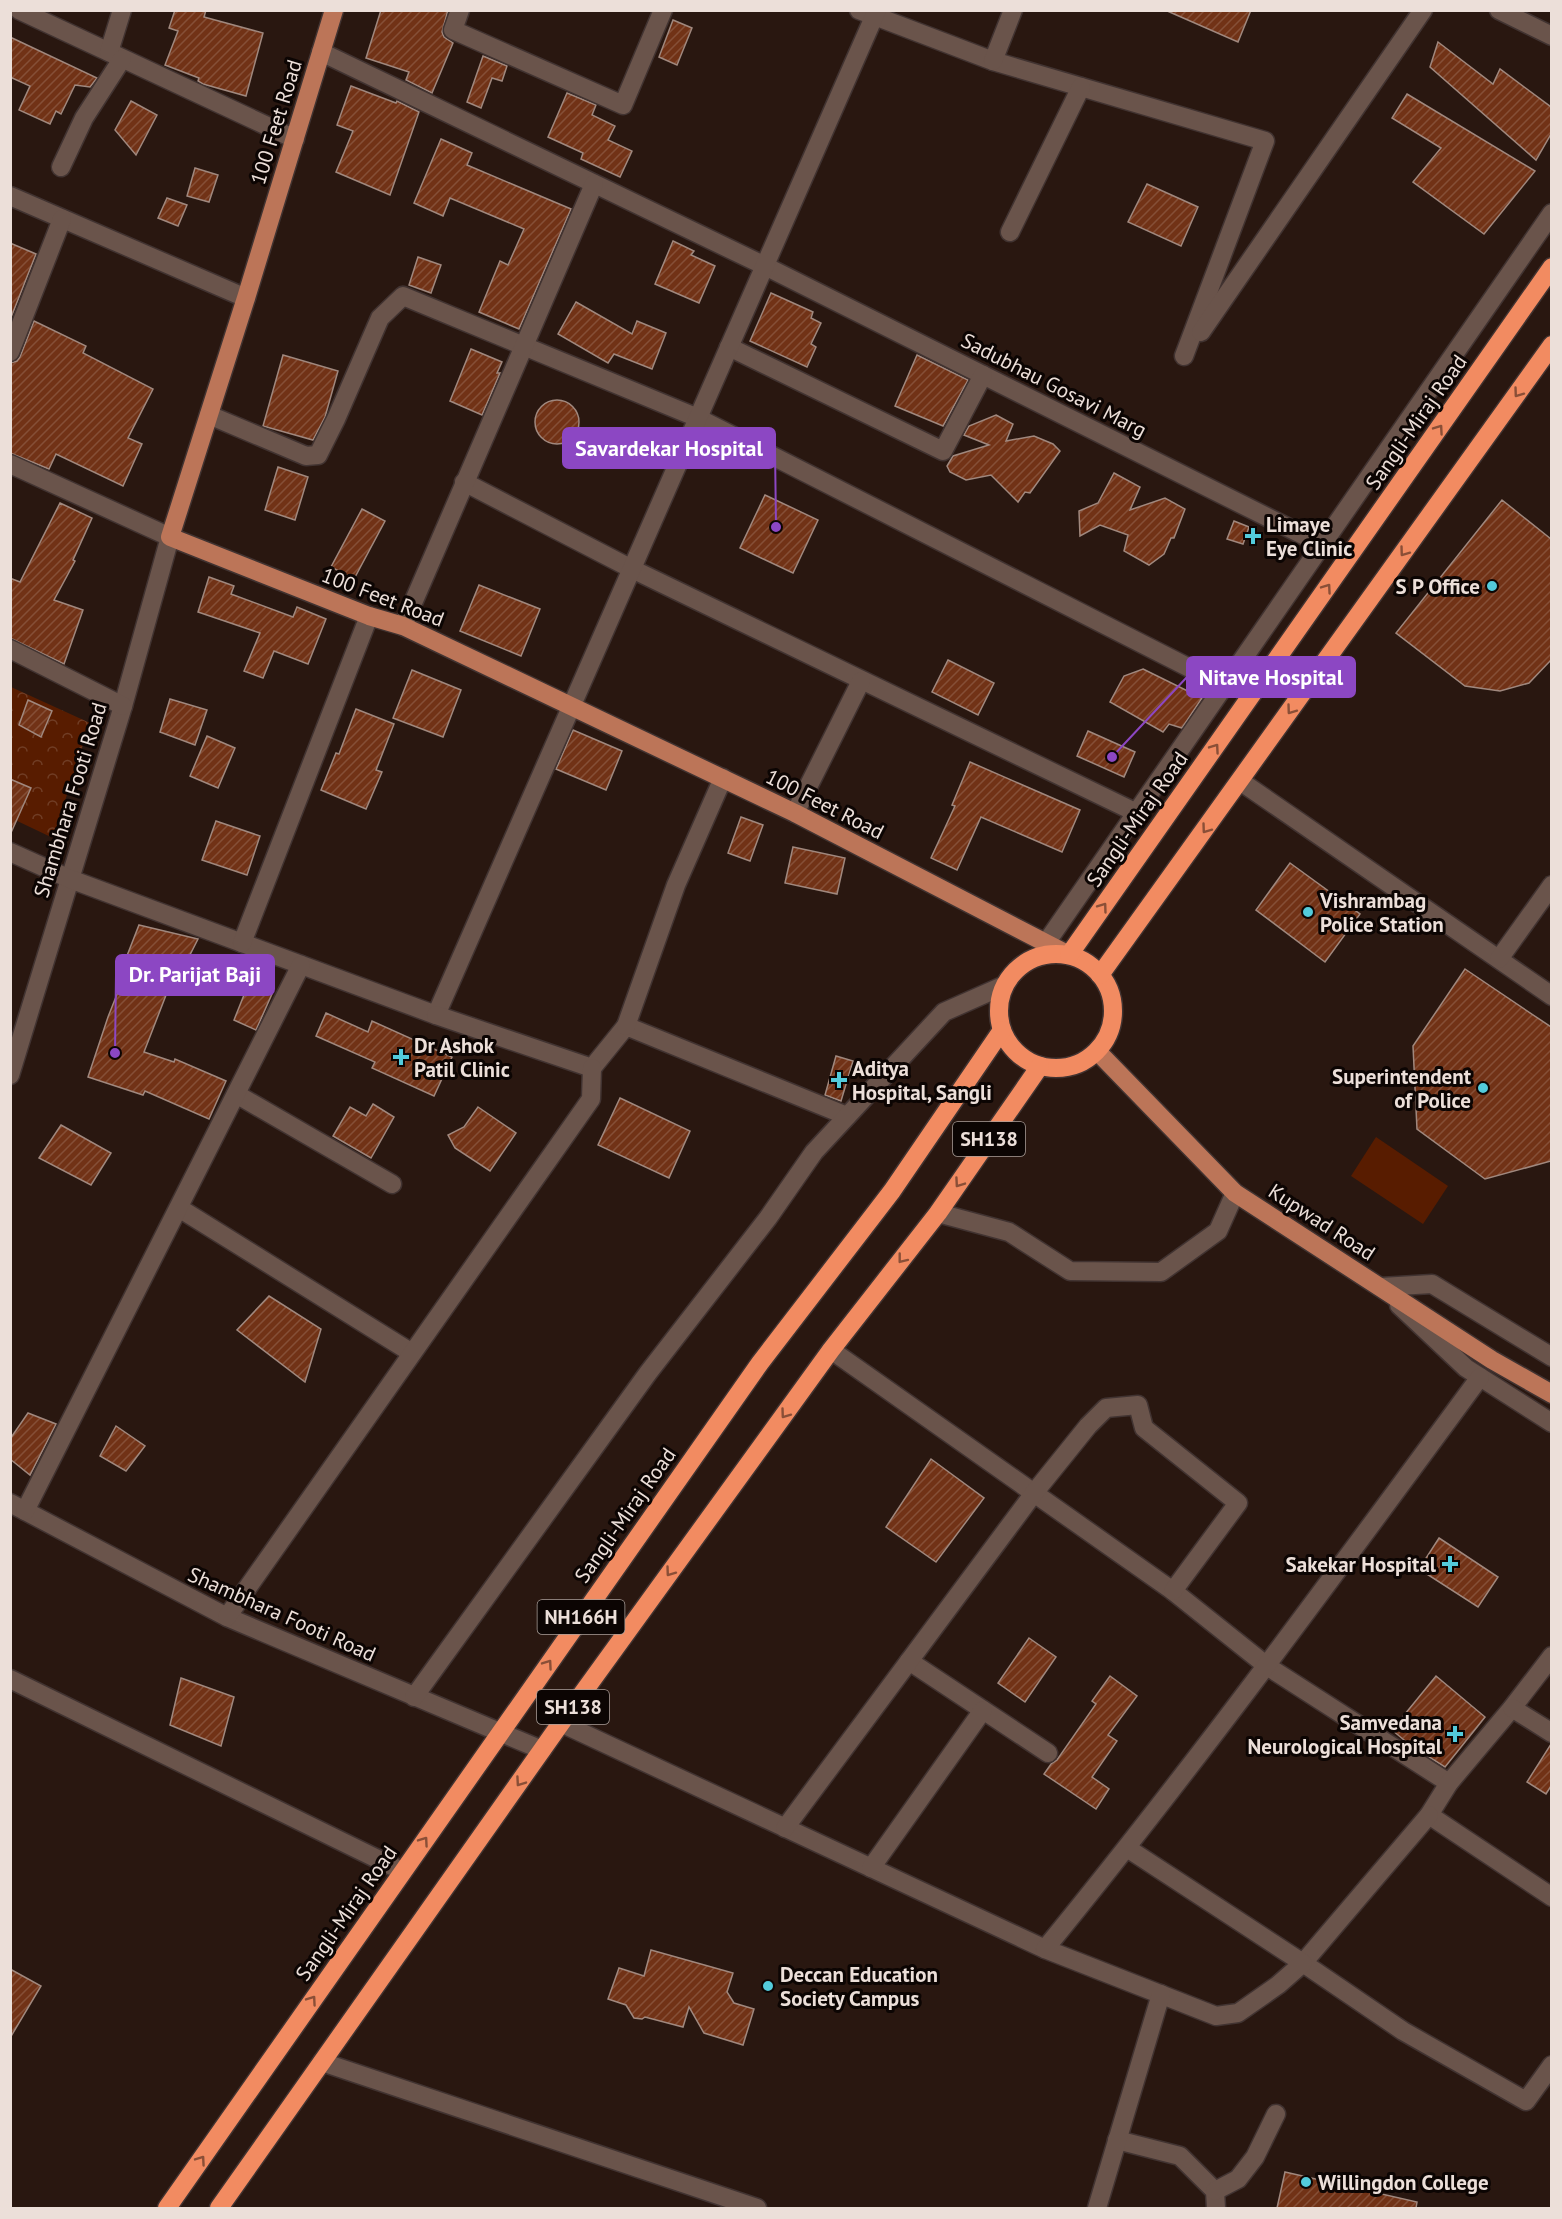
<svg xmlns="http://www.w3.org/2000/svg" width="1562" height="2219" viewBox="0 0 1562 2219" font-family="'PT Sans',sans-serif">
	<defs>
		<pattern id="park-crowns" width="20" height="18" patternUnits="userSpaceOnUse" patternTransform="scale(1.5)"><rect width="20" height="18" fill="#581c00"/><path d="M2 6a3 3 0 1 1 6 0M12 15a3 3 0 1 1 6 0" fill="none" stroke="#703d25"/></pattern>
		<pattern id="building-hatch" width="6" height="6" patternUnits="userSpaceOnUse" patternTransform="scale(1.5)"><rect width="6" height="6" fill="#713216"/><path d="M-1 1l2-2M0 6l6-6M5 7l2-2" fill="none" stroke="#854f37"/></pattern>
	</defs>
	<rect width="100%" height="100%" fill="#291710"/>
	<path fill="url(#park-crowns)" d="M 11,687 L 90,723 L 53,838 L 11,818 Z"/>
	<path fill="#581c00" d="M 1376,1137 L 1448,1186 L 1423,1224 L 1351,1176 Z"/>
	<g fill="url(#building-hatch)" stroke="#a0887e" stroke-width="1.5">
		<path d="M 175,10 L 206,10 L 204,17 L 263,33 L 246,96 L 203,84 L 198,81 L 199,78 L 165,65 L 178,31 L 169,28 Z"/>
		<path d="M 381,10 L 448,10 L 442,32 L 444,37 L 453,43 L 432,93 L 406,80 L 409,72 L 366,58 Z"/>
		<path d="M 1165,10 L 1251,10 L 1238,42 Z"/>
		<path d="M 673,20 L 692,28 L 677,65 L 659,57 Z"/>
		<path d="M 10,37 L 97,78 L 90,87 L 75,85 L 61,114 L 56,111 L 50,124 L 19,110 L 30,86 L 10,77 Z"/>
		<path d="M 1438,42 L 1493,84 L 1500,69 L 1551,107 L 1551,134 L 1536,160 L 1430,67 Z"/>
		<path d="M 483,56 L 507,66 L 502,81 L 492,78 L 481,108 L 467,102 Z"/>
		<path d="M 351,86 L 396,103 L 397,101 L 419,112 L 390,195 L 336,172 L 353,131 L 337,125 Z"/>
		<path d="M 567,93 L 596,105 L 592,115 L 615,126 L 608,140 L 632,151 L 620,177 L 581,159 L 583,153 L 548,137 Z"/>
		<path d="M 1407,94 L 1535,171 L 1484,234 L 1413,182 L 1441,148 L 1392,118 Z"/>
		<path d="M 131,101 L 157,115 L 136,155 L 115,130 Z"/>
		<path d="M 441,139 L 472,153 L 467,165 L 571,209 L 519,329 L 479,312 L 500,261 L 508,265 L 524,229 L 450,198 L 443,216 L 414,203 Z"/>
		<path d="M 195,168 L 218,175 L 209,202 L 187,196 Z"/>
		<path d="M 1147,184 L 1198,207 L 1181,246 L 1128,222 Z"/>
		<path d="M 167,198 L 187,205 L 178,226 L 158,218 Z"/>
		<path d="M 673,241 L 694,251 L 691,255 L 715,266 L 699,303 L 655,284 Z"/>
		<path d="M 10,243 L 36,254 L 10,320 Z"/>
		<path d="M 418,257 L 441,265 L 431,293 L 409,285 Z"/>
		<path d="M 771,293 L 813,312 L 811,318 L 821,323 L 811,344 L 816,347 L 807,367 L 750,341 Z"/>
		<path d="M 576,302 L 632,334 L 637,321 L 666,333 L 652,369 L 614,354 L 608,363 L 558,334 Z"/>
		<path d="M 34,321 L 86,346 L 83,353 L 153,389 L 128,438 L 142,444 L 123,486 L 56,454 L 49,469 L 10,453 L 10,363 L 17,361 L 20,357 Z"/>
		<path d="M 471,349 L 502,362 L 497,373 L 500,373 L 482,415 L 450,401 Z"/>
		<path d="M 283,355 L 338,371 L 325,417 L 313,440 L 263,426 Z"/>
		<path d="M 917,355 L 968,380 L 943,426 L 895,406 Z"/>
		<circle cx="557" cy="422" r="22"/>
		<path d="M 996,415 L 1013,424 L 1006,441 L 1034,436 L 1053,444 L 1060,451 L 1030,493 L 1025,492 L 1018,502 L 991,475 L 966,480 L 950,472 L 947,466 L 953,456 L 989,445 L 964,435 L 969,426 Z"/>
		<path d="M 278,467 L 308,477 L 295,520 L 265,510 Z"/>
		<path d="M 1114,473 L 1140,487 L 1130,510 L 1165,498 L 1185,509 L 1174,538 L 1171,538 L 1164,554 L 1149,565 L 1124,551 L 1128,535 L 1100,525 L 1080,536 L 1079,511 L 1098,503 Z"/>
		<path d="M 765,495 L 818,520 L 793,573 L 740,548 Z"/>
		<path d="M 1502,500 L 1551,539 L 1551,660 L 1529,683 L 1500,691 L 1465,686 L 1396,633 Z"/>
		<path d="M 60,503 L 92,518 L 73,560 L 75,561 L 54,600 L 83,610 L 64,664 L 10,638 L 10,578 L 20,582 Z"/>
		<path d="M 362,509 L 385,521 L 354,579 L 331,567 Z"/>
		<path d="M 1234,521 L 1249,527 L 1243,544 L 1227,539 Z"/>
		<path d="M 209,577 L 234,586 L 231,594 L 293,617 L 297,607 L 326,619 L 308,664 L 274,651 L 263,678 L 244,671 L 260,633 L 198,612 Z"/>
		<path d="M 479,585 L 540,609 L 521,656 L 460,631 Z"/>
		<path d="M 948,660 L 994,683 L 978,715 L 932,692 Z"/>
		<path d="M 1143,669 L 1202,698 L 1182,728 L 1169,724 L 1163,732 L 1110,702 L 1124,676 Z"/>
		<path d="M 412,670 L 461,690 L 443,737 L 393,718 Z"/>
		<path d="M 170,699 L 207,710 L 195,745 L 160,732 Z"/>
		<path d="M 28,700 L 52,711 L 41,737 L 19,725 Z"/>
		<path d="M 356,709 L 394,724 L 376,770 L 382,772 L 366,809 L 321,790 L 336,753 L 339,754 Z"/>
		<path d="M 573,730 L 622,751 L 606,790 L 556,769 Z"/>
		<path d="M 1088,731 L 1135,752 L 1124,777 L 1077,756 Z"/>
		<path d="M 207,736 L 235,748 L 218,788 L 190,776 Z"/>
		<path d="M 970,762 L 1080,810 L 1062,852 L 981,817 L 957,870 L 931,858 L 955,806 L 952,805 Z"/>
		<path d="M 10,779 L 31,788 L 10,835 Z"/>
		<path d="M 741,817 L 763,825 L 750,861 L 728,853 Z"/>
		<path d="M 216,821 L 260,836 L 247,875 L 202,860 Z"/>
		<path d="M 793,847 L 845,858 L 837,894 L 785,883 Z"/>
		<path d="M 1290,863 L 1360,914 L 1325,962 L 1256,910 Z"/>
		<path d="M 139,925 L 198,939 L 171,992 L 168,990 L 144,1052 L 174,1062 L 175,1059 L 226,1081 L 209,1119 L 145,1091 L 143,1095 L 88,1077 L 108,1017 L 127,969 L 123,966 Z"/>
		<path d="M 1465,969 L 1551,1027 L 1551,1161 L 1485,1179 L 1417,1129 L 1413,1046 Z"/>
		<path d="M 248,985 L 272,994 L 256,1030 L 234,1020 Z"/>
		<path d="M 326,1013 L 368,1032 L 372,1021 L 452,1057 L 434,1096 L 372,1068 L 375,1062 L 316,1036 Z"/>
		<path d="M 836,1056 L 853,1061 L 841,1101 L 825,1095 Z"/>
		<path d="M 620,1098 L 690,1131 L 669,1178 L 598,1145 Z"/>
		<path d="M 373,1104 L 394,1117 L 371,1158 L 333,1136 L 350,1107 L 366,1116 Z"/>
		<path d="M 478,1107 L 516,1133 L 490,1171 L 455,1148 L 448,1135 L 464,1127 Z"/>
		<path d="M 61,1125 L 111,1153 L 91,1185 L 39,1158 Z"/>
		<path d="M 269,1296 L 321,1329 L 305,1382 L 237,1330 Z"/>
		<path d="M 28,1413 L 56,1424 L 30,1475 L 10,1459 L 10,1439 Z"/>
		<path d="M 116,1426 L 145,1446 L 126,1471 L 100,1456 Z"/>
		<path d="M 931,1459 L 984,1498 L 936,1562 L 886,1527 Z"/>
		<path d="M 1439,1538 L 1498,1577 L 1478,1607 L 1419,1569 Z"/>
		<path d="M 1029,1638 L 1056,1657 L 1025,1702 L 998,1683 Z"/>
		<path d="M 1110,1676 L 1137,1696 L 1108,1735 L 1117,1741 L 1092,1777 L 1109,1789 L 1096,1809 L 1044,1774 L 1051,1764 L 1057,1760 L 1096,1704 L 1092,1701 Z"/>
		<path d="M 1436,1676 L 1485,1717 L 1445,1767 L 1410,1745 L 1392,1730 Z"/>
		<path d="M 181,1678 L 234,1697 L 221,1746 L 170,1725 Z"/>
		<path d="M 1551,1744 L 1551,1786 L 1546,1794 L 1527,1782 Z"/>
		<path d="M 651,1950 L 733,1973 L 727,1992 L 734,2003 L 754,2009 L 743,2045 L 704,2033 L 689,2007 L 683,2027 L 645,2017 L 642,2019 L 634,2018 L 626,2005 L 608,1999 L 619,1968 L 644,1976 Z"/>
		<path d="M 10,1969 L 41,1986 L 10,2038 Z"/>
		<path d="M 1285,2172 L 1417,2202 L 1416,2208 L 1277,2208 Z"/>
	</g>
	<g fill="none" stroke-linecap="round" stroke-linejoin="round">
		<defs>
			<g id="minor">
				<path d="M 19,10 L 295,139"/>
				<path d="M 460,10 L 453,30 L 623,105 L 663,10"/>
				<path d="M 859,10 L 993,61 L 1265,141 L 1184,356"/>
				<path d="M 1499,10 L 1552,36"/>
				<path d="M 109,52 L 122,10"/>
				<path d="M 321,52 L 765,266 L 1323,545"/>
				<path d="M 993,61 L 1013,10"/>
				<path d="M 61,167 L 84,118 L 122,59"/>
				<path d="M 10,196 L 246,298"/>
				<path d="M 1010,232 L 1081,87"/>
				<path d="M 1201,332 L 1423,10"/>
				<path d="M 729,347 L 943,451 L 983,375"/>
				<path d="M 10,352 L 62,219"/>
				<path d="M 209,415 L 306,456 L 318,455 L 336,419 L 380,318 L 403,296 L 698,418 L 1225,686"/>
				<path d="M 10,464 L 170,537 L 123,706 L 10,1075"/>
				<path d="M 464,482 L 632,569 L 1137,813"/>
				<path d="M 403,626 L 594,184"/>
				<path d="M 10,649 L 123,706"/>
				<path d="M 1240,781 L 1552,996"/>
				<path d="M 795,813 L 861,681"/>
				<path d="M 10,852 L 70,879 L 436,1015 L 877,10"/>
				<path d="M 242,943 L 369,616"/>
				<path d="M 1046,943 L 1552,213"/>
				<path d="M 1499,959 L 1552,885"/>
				<path d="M 436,1015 L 592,1068 L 626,1026 L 847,1116"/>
				<path d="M 626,1026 L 676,885 L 723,778"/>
				<path d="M 236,1094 L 392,1184"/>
				<path d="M 179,1208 L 412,1353"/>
				<path d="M 938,1213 L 1009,1232 L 1070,1271 L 1161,1272 L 1218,1231 L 1235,1193"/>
				<path d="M 1381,1287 L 1432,1284 L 1552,1357"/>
				<path d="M 1399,1305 L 1466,1368 L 1552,1423"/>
				<path d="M 831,1350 L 1173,1591 L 1267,1666 L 1449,1783"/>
				<path d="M 10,1503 L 227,1617 L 542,1750"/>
				<path d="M 25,1511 L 301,965"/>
				<path d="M 227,1617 L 591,1099 L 592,1068"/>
				<path d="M 1552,1656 L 1512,1708 L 1449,1783 L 1429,1815 L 1552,1897"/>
				<path d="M 909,1661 L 1048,1753"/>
				<path d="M 10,1679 L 402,1871"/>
				<path d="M 414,1697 L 648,1373 L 768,1218 L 814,1152 L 944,1012 L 1005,985"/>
				<path d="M 1512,1708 L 1552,1733"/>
				<path d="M 561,1723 L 1045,1949"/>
				<path d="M 1429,1815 L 1303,1963 L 1403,2031 L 1526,2101 L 1552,2065"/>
				<path d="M 785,1828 L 1034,1493 L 1088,1426 L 1106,1408 L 1138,1405 L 1144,1428 L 1238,1503 L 1173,1591"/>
				<path d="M 1127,1848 L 1303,1963 L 1278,1985 L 1238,2013 L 1216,2016 L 1045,1949 C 1197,1763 1338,1570 1480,1377"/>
				<path d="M 871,1868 L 983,1710"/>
				<path d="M 322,2062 L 757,2208"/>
				<path d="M 1117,2140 L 1180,2156 L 1215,2191 L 1216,2208"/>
				<path d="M 1215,2191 L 1238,2179 L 1255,2157 L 1276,2114"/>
				<path d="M 1097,2208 L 1161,1994"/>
			</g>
			<g id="major">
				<path d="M 334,10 L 246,298 L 170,537 L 369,616 L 403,626 L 795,813 L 1069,955"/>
				<path d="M 1097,1051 L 1235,1193 L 1492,1360 L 1552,1394"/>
			</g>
			<g id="highway">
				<circle cx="1056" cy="1011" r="57"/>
				<path d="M 1069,955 L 1552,267"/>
				<path d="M 1100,975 L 1552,345"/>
				<path d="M 167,2208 L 760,1363 L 892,1191 L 1002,1030"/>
				<path d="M 219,2208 L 561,1723 L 831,1350 L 938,1213 L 1040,1066"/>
			</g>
		</defs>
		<use href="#minor" stroke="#413331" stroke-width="21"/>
		<use href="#major" stroke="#413331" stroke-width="21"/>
		<use href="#highway" stroke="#413331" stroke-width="21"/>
		<use href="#minor" stroke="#6a544b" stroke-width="18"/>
		<use href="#major" stroke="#bc7558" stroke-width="18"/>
		<use href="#highway" stroke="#f28b61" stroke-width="18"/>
	</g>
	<defs><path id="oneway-chevron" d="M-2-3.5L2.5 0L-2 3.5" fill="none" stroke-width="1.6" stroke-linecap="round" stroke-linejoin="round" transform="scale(1.5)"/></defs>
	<g stroke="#8a4f37">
		<use href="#oneway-chevron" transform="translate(1518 393) rotate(126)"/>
		<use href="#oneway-chevron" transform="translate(1439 429) rotate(-55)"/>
		<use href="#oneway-chevron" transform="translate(1404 552) rotate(126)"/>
		<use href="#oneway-chevron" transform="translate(1327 588) rotate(-55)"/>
		<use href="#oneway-chevron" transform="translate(1291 710) rotate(126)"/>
		<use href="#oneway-chevron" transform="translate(1215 748) rotate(-55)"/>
		<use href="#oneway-chevron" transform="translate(1206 829) rotate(126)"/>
		<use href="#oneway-chevron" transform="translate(1103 907) rotate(-54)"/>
		<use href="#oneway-chevron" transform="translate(959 1183) rotate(125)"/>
		<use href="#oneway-chevron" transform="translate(902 1259) rotate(128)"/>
		<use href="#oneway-chevron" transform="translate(785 1414) rotate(126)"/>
		<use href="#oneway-chevron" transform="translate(670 1572) rotate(126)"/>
		<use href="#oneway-chevron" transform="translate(548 1664) rotate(-55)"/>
		<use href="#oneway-chevron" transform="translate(520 1782) rotate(125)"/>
		<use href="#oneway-chevron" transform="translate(424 1841) rotate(-55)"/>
		<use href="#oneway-chevron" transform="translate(312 2000) rotate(-55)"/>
		<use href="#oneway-chevron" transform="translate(201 2160) rotate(-55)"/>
	</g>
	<g fill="#53cbdb" stroke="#0c0503" stroke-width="2">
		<path d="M1250 527h6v6h6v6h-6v6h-6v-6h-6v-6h6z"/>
		<circle cx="1492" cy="586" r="6"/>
		<circle cx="1308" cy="912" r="6"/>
		<path d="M398 1048h6v6h6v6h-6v6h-6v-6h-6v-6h6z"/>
		<path d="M836 1071h6v6h6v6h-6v6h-6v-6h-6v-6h6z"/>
		<circle cx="1483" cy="1088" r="6"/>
		<path d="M1447 1555h6v6h6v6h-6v6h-6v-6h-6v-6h6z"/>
		<path d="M1452 1725h6v6h6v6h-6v6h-6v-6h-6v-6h6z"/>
		<circle cx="768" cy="1986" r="6"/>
		<circle cx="1306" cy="2182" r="6"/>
	</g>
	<g text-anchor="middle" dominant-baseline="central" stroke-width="6" stroke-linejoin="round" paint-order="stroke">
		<g fill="#0c0503" stroke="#a99e99" stroke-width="1.5">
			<rect x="953" y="1122" width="72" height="34" rx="4.5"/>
			<rect x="537.5" y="1600" width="87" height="34" rx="4.5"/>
			<rect x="537" y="1690" width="72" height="34" rx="4.5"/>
		</g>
		<g font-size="20" font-weight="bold" fill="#ecdfd9">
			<text x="989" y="1139">SH138</text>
			<text x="581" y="1617">NH166H</text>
			<text x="573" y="1707">SH138</text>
		</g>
		<g font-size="21" fill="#ecdfd9" stroke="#0c0503">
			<text transform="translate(276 122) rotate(-73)">100 Feet Road</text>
			<text transform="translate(1054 385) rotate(27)">Sadubhau Gosavi Marg</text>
			<text transform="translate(1416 422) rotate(-55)">Sangli-Miraj Road</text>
			<text transform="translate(383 597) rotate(21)">100 Feet Road</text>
			<text transform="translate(70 800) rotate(-73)">Shambhara Footi Road</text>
			<text transform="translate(825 804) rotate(27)">100 Feet Road</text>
			<text transform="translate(1137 819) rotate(-55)">Sangli-Miraj Road</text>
			<text transform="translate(1322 1222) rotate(33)">Kupwad Road</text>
			<text transform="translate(625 1515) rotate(-55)">Sangli-Miraj Road</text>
			<text transform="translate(282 1614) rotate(24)">Shambhara Footi Road</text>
			<text transform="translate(346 1913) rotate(-55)">Sangli-Miraj Road</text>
		</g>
		<g font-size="21" font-weight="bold" fill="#ecdfd9" stroke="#0c0503" text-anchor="start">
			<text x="1266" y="524">Limaye<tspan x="1266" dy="24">Eye Clinic</tspan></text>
			<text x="1480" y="586" text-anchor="end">S P Office</text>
			<text x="1320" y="900">Vishrambag<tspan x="1320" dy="24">Police Station</tspan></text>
			<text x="414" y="1045">Dr Ashok<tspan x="414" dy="24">Patil Clinic</tspan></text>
			<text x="852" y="1068">Aditya<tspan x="852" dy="24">Hospital, Sangli</tspan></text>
			<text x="1471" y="1076" text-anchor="end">Superintendent<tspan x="1471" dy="24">of Police</tspan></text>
			<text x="1436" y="1564" text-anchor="end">Sakekar Hospital</text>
			<text x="1442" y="1722" text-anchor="end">Samvedana<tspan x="1442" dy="24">Neurological Hospital</tspan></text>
			<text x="780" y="1974">Deccan Education<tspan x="780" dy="24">Society Campus</tspan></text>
			<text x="1318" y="2182">Willingdon College</text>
		</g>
	</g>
	<path fill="none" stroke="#8c47c3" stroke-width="2" d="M776 527L775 448M1112 757L1187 677M115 1053L116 975"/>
	<g fill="#8c47c3" stroke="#0c0503" stroke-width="2">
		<circle cx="776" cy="527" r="6"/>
		<circle cx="1112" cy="757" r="6"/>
		<circle cx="115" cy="1053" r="6"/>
	</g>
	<g fill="#8c47c3" stroke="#8c47c3" stroke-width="2">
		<rect x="563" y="428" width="212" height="40" rx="6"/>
		<rect x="1187" y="657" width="168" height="40" rx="6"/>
		<rect x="116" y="955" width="158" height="40" rx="6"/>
	</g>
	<g font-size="22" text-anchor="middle" font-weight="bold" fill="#fff">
		<text x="669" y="456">Savardekar Hospital</text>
		<text x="1271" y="685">Nitave Hospital</text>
		<text x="195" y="982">Dr. Parijat Baji</text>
	</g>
	<rect width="1562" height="2219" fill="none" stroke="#ecdfd9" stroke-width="24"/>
</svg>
